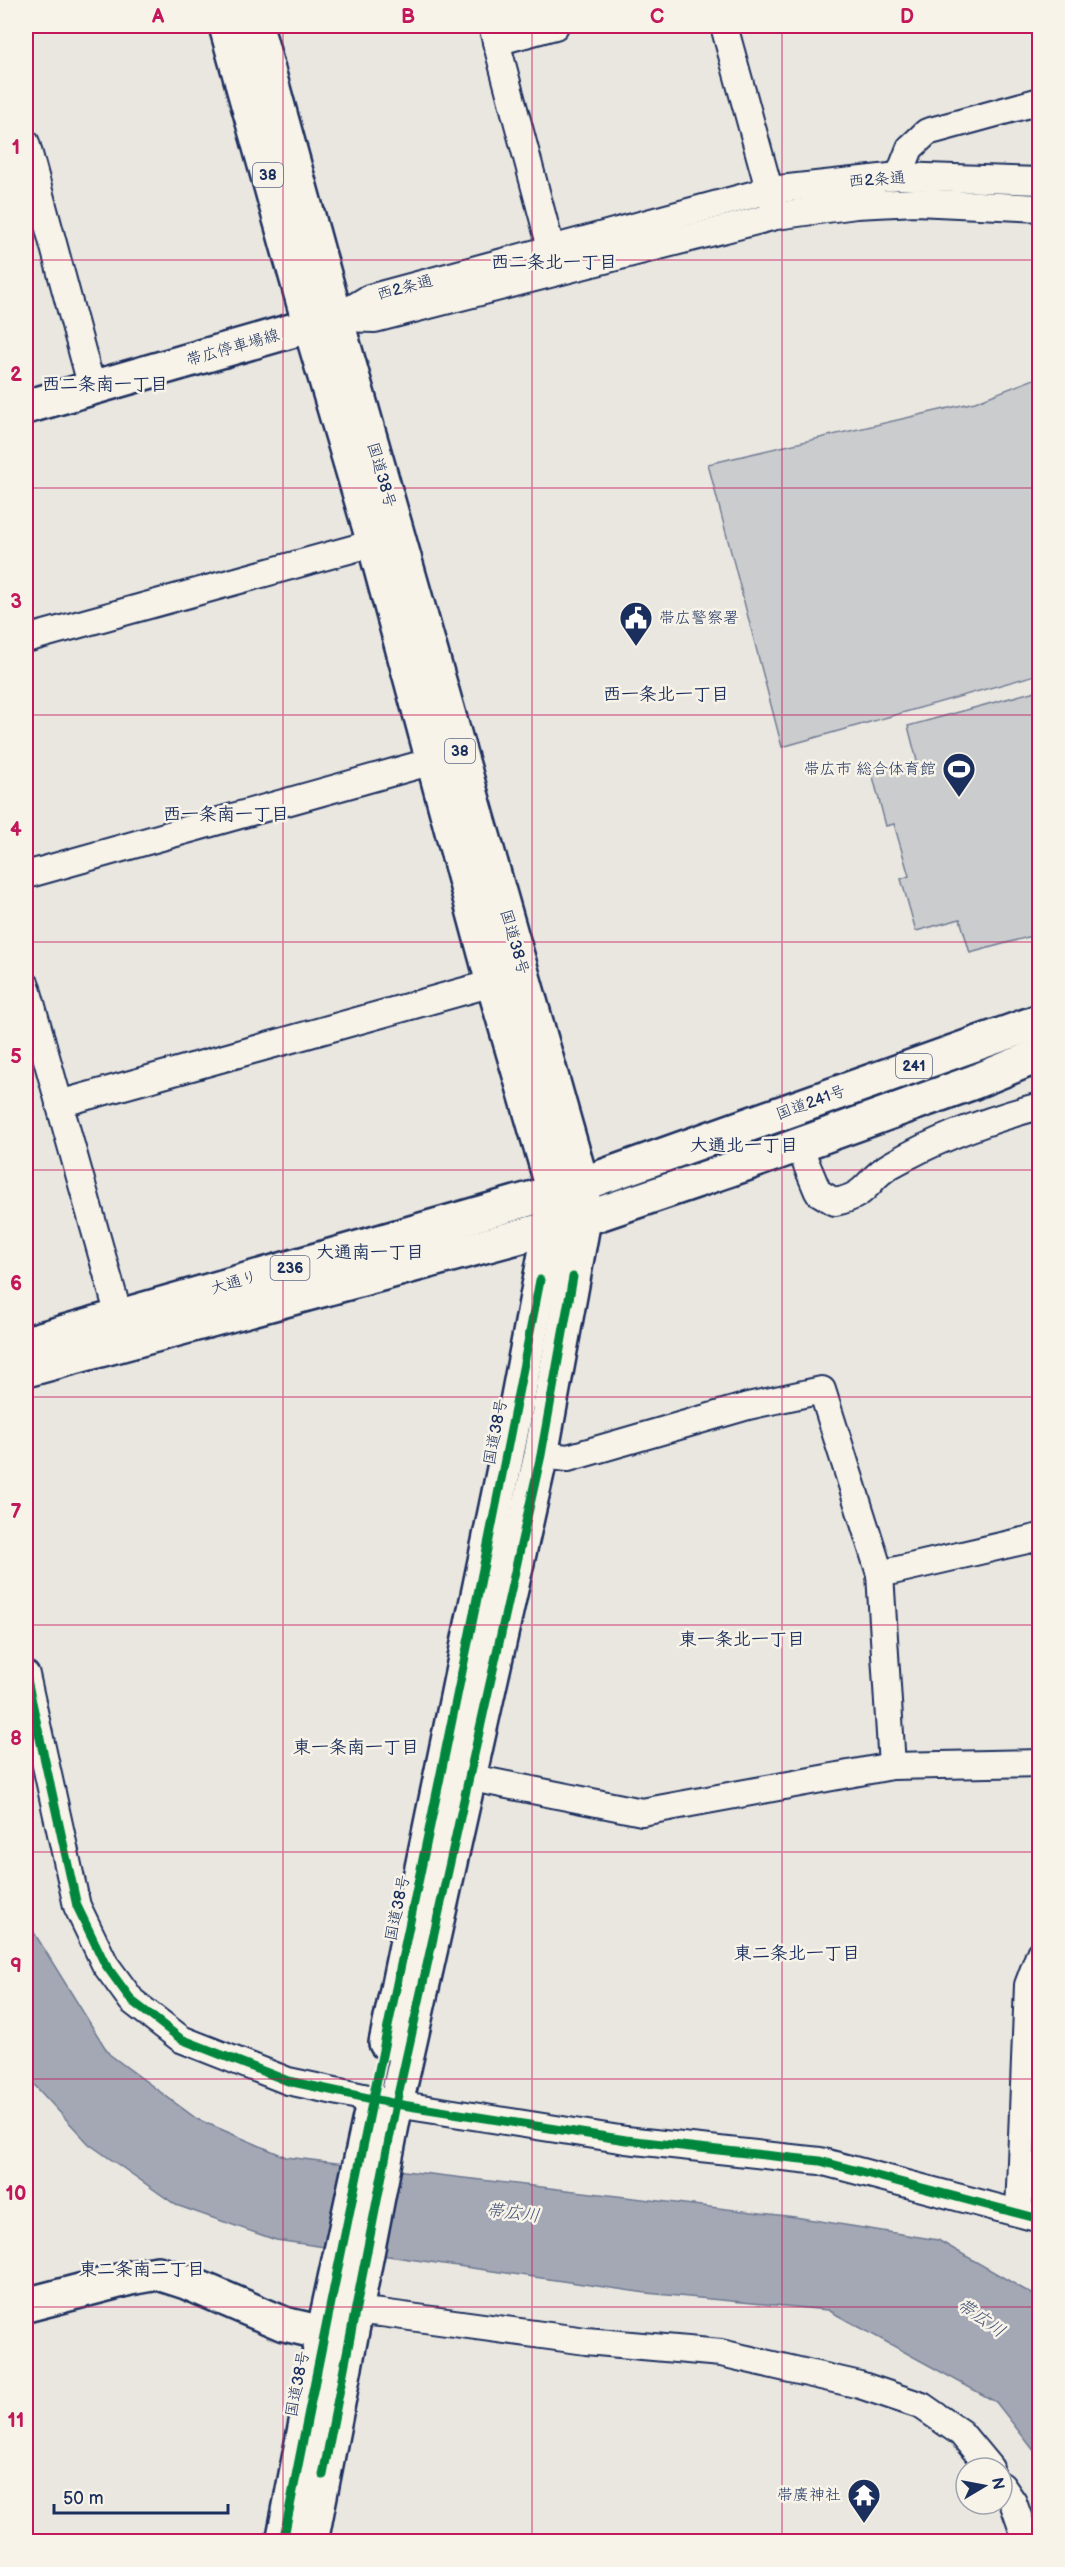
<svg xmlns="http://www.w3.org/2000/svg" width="1065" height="2567" viewBox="0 0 1065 2567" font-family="'Balsamiq Sans','Klee One',sans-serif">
	<rect width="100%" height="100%" fill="#eae7e0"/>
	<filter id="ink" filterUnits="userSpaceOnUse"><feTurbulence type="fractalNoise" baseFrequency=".0167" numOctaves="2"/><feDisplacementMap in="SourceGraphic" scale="12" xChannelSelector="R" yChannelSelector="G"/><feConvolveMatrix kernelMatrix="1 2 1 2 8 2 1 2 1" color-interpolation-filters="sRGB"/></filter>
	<g filter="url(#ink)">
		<g fill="#cbcccd" stroke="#737e96" stroke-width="1.5">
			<path d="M 1039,377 L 1039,674 L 782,747 L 708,464 L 975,402 Z"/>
			<path d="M 1039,690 L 1039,934 L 970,953 L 960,919 L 916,931 L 901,879 L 909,876 L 894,824 L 886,826 L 872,773 L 917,761 L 908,726 Z"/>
		</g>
		<path fill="#a3a8b4" stroke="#6d7892" stroke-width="1.5" d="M 26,1887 L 33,1931 L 109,2054 L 197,2119 L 286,2157 L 795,2217 L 938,2240 L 1039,2298 L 1039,2457 L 996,2402 L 828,2310 L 646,2293 L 276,2240 L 176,2205 L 89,2144 L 26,2076 Z"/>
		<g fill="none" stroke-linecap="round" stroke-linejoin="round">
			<defs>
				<g id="street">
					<path d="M 492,26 L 551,248"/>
					<path d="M 724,26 L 774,207"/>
					<path d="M 496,42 L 555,26"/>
					<path d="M 26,143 L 92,388"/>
					<path d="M 899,176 L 910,148 L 927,132 L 1040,101"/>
					<path d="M 336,318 L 369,298 L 770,190 L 899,176 L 1040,181"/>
					<path d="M 337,318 L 375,319 L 776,216 L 856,205 L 916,202 L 1040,208"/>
					<path d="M 26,639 L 374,543"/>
					<path d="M 26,875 L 433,761"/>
					<path d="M 26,985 L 119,1316"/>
					<path d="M 59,1104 L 493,983"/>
					<path d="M 798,1144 L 818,1192 L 835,1202 C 870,1195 866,1179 891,1165 C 938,1138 987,1120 1040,1106"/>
					<path d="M 541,1455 L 568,1458 L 748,1406 L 822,1390 L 880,1574 L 892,1766"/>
					<path d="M 880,1574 L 1040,1537"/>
					<path d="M 26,1675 L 77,1906 L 105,1964 L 132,2001 L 181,2039 L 288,2081 L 396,2104 L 626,2140 L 820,2161 L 1040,2219"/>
					<path d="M 467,1777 L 642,1812 L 892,1766 L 1040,1763"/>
					<path d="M 1019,2212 L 1028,1985 L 1040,1953"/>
					<path d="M 338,2309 L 381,2313 L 586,2341 L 721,2353 L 860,2385 L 922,2406 L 961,2433 L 990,2468"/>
					<path d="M 1002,2486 L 1013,2502 L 1027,2542"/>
				</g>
				<path id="secondary" d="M 26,2305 L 130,2278 L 158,2273 L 186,2282 L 284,2324 L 349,2339"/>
				<path id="primary" d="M 26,407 L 336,318"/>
				<g id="highway">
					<path d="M 226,26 L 310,326 L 374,543 L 493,983 L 554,1192 L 550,1228 L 509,1444 L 386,2043"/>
					<path d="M 256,26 L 336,318 L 582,1184 L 584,1219 L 541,1455 L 396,2104 L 311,2542"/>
					<path d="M 26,1343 L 582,1184 L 1040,1021"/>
					<path d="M 26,1370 L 584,1219 L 743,1165 L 974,1082 L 1040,1055"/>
					<path d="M 283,2542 L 323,2334 L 372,2108"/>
				</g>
			</defs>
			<use href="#street" stroke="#1b2f5e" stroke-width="30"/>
			<use href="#secondary" stroke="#1b2f5e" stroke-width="38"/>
			<use href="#primary" stroke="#1b2f5e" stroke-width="38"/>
			<use href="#highway" stroke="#1b2f5e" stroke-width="38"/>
			<use href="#street" stroke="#f7f3e8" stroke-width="26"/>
			<use href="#secondary" stroke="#f7f3e8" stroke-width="33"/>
			<use href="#primary" stroke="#f7f3e8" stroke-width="33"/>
			<use href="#highway" stroke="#f7f3e8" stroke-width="33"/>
			<defs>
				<g id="cycleway">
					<path d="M 26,1675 L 77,1906 L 105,1964 L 132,2001 L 181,2039 L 288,2081 L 396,2104 L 626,2140 L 820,2161 L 1040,2219"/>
					<path d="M 323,2475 L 396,2104 L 541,1455 L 573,1277"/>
					<path d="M 283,2542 C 365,2120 460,1701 540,1280"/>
				</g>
			</defs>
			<use href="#cycleway" stroke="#f7f3e8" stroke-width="13"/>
			<use href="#cycleway" stroke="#00873e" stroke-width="9"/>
		</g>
	</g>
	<path fill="none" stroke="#c2185b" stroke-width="1.5" stroke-opacity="0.55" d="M 283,26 L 283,2542M 532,26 L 532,2542M 782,26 L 782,2542M 26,260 L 1040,260M 26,488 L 1040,488M 26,715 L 1040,715M 26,942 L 1040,942M 26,1170 L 1040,1170M 26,1397 L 1040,1397M 26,1625 L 1040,1625M 26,1852 L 1040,1852M 26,2079 L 1040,2079M 26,2307 L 1040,2307"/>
	<defs>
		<symbol id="civic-pin" viewBox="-11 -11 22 30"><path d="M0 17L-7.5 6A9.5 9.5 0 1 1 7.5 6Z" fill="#1b2f5e" stroke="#f7f3e8"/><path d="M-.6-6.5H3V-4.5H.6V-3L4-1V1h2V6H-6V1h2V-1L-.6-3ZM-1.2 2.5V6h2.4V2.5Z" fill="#fff"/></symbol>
		<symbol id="stadium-pin" viewBox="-11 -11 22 30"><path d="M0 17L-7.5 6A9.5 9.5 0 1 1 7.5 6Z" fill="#1b2f5e" stroke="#f7f3e8"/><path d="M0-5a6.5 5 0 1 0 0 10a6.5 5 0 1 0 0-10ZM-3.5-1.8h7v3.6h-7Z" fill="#fff"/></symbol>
		<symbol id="temple-pin" viewBox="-11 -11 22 30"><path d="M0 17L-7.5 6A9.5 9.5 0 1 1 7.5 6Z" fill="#1b2f5e" stroke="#f7f3e8"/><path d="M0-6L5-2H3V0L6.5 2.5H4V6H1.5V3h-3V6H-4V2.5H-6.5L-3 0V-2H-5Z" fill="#fff"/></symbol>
	</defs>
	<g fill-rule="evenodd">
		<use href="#civic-pin" x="617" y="599" width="38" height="52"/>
		<use href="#stadium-pin" x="940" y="750" width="38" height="52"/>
		<use href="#temple-pin" x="845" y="2476" width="38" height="52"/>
	</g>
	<g text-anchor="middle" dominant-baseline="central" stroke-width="5" stroke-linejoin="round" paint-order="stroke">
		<g fill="#f7f3e8" stroke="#5d6a87" stroke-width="1.5">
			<rect x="253" y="163" width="30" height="24" rx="4.5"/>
			<rect x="445" y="739" width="30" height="24" rx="4.5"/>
			<rect x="896" y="1054" width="36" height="24" rx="4.5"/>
			<rect x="270.5" y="1256" width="39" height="24" rx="4.5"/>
		</g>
		<g font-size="15" font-weight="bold" fill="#1b2f5e">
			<text x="268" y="175">38</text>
			<text x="460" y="751">38</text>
			<text x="914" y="1066">241</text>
			<text x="290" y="1268">236</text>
		</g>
		<g font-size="16" fill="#1b2f5e" stroke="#f7f3e8">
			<text transform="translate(877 180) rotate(-4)">西2条通</text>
			<text transform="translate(405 288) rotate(-15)">西2条通</text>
			<text transform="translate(233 348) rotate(-16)">帯広停車場線</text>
			<text transform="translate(381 475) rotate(74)">国道38号</text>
			<text transform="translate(514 942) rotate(74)">国道38号</text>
			<text transform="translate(811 1103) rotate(-20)">国道241号</text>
			<text transform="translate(234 1283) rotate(-16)">大通り</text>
			<text transform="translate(496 1432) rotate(-79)">国道38号</text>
			<text transform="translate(398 1908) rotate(-78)">国道38号</text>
			<text transform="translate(298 2384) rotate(-79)">国道38号</text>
		</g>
		<g font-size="16" fill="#1b2f5e" stroke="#f7f3e8" text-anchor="end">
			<text x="659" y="618" text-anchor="start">帯広警察署</text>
			<text x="936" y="769">帯広市 総合体育館</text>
			<text x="841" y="2495">帯廣神社</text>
		</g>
		<g font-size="18" font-weight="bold" fill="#1b2f5e" stroke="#f7f3e8">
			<text x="554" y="262">西二条北一丁目</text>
			<text x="105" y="384">西二条南一丁目</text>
			<text x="666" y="694">西一条北一丁目</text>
			<text x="226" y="814">西一条南一丁目</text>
			<text x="744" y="1145">大通北一丁目</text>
			<text x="370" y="1252">大通南一丁目</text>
			<text x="742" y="1639">東一条北一丁目</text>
			<text x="356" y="1747">東一条南一丁目</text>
			<text x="797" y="1953">東二条北一丁目</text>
			<text x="142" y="2269">東二条南二丁目</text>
		</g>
		<g font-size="18" font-style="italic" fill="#445378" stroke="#f7f3e8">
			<text transform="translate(513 2213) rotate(7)">帯広川</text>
			<text transform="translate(981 2318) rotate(35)">帯広川</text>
		</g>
	</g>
	<rect width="1065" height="2567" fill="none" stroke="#f7f3e8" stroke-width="66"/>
	<g transform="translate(984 2486) rotate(80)"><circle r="28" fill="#f7f3e8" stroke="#9fa5b1" stroke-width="1.5"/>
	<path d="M0-4.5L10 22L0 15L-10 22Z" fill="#1b2f5e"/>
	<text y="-9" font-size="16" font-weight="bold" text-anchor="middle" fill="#1b2f5e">N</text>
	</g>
	<path d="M54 2504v9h174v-9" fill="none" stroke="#1b2f5e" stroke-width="3"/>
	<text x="63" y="2504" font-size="18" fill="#1b2f5e" stroke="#f7f3e8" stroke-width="4.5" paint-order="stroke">50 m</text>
	<rect x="33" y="33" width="999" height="2501" fill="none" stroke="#c2185b" stroke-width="2"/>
	<g font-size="20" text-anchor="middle" font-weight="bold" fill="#c2185b">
		<text x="158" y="23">A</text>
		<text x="408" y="23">B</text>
		<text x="657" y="23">C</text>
		<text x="907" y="23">D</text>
		<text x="16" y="154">1</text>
		<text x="16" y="381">2</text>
		<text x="16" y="608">3</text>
		<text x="16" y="836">4</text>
		<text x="16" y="1063">5</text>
		<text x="16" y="1290">6</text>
		<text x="16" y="1518">7</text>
		<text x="16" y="1745">8</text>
		<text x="16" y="1972">9</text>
		<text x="16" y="2200">10</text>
		<text x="16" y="2427">11</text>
	</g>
</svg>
